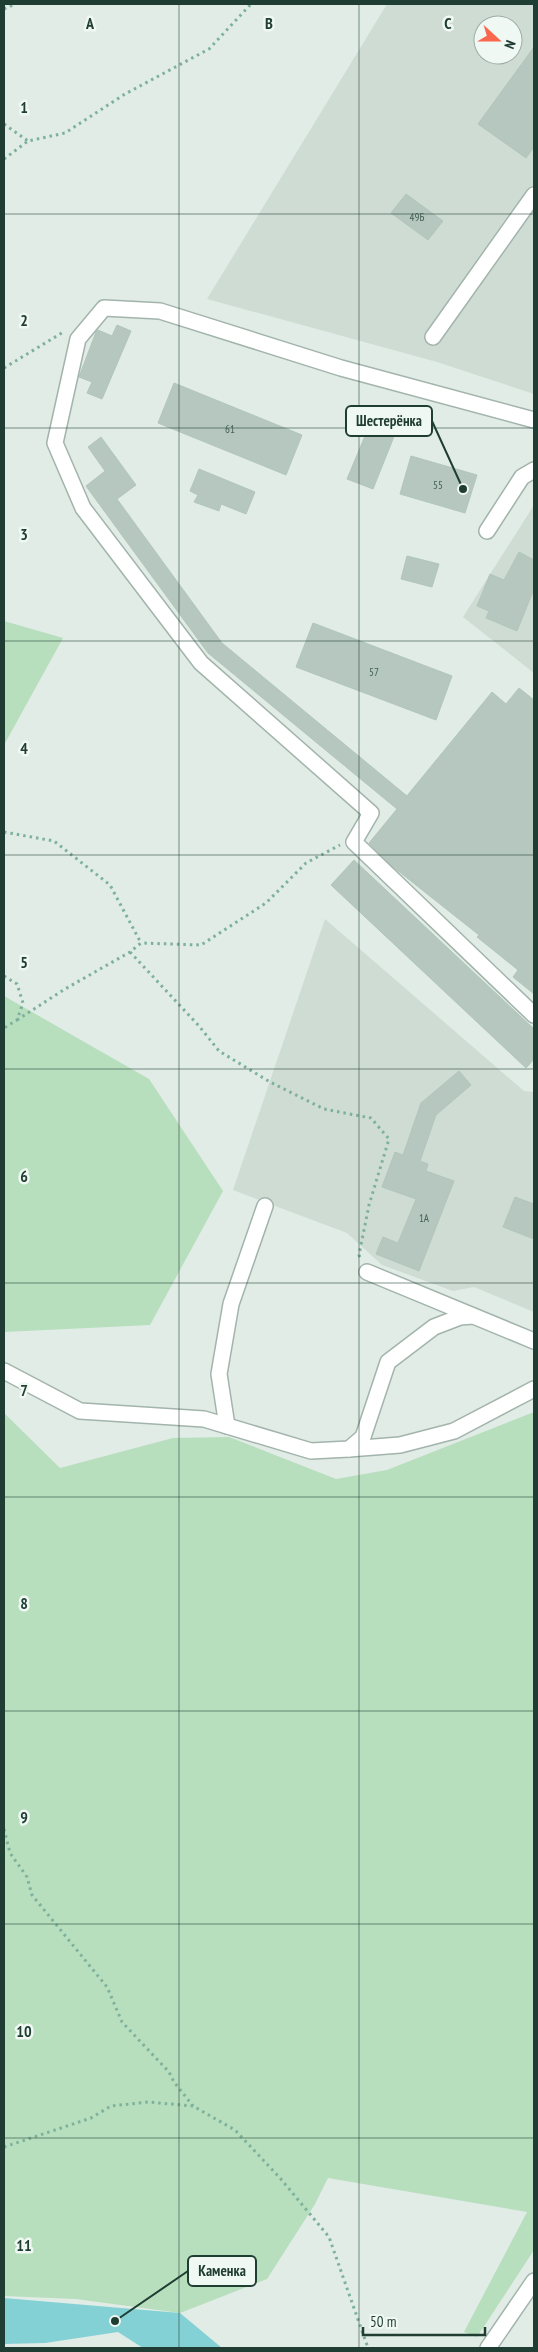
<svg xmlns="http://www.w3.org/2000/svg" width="538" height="2352" viewBox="0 0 538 2352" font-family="'PT Sans Narrow',sans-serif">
	<rect width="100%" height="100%" fill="#e0ece5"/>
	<g fill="#cedcd4" fill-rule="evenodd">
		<path d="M 387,4 L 534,4 L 534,394 L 437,362 L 207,299 ZM 483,25 L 513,25 L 513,55 L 483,55 Z"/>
		<path d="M 534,505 L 534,673 L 463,617 Z"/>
		<path d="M 325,919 L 524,1091 L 534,1092 L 534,1312 L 474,1287 L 453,1291 L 382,1265 L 347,1233 L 233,1190 Z"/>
	</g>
	<g fill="#b7debd">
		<path d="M 4,621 L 63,638 L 4,745 Z"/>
		<path d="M 4,996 L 149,1079 L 223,1191 L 150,1325 L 4,1332 Z"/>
		<path d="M 534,1412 L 534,2250 L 477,2337 L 464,2332 L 527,2212 L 328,2178 L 315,2204 L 267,2279 L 180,2313 L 76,2299 L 4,2296 L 4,1413 L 60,1468 L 173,1438 L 229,1437 L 336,1479 L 387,1470 Z"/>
	</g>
	<path fill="#84d1d5" d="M 4,2298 L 180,2313 L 222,2348 L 143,2348 L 118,2332 L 45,2343 L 4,2344 Z"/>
	<g fill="#b5c7be" stroke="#b2c6bb">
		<path d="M 534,47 L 534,147 L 526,158 L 478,124 Z"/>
		<path d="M 406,194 L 443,221 L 428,240 L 391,213 Z"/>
		<path d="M 117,325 L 131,331 L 102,399 L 87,393 L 92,382 L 79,377 L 96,332 L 98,330 L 112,336 Z"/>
		<path d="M 174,383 L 302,435 L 286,475 L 158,423 Z"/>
		<path d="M 370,424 L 395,434 L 373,489 L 347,479 Z"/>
		<path d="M 101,437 L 136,485 L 117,499 L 222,643 L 407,796 L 406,797 L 492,692 L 506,704 L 519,688 L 534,700 L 534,994 L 513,977 L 518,970 L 477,937 L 479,935 L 392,866 L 369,843 L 397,809 L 208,653 L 86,486 L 105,471 L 88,447 Z"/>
		<path d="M 411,456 L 477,475 L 465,513 L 400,494 Z"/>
		<path d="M 199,469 L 255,492 L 246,514 L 221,504 L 219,511 L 194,502 L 198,495 L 190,491 Z"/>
		<path d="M 519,552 L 534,560 L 534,589 L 517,631 L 486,618 L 489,611 L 477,606 L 490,574 L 504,580 Z"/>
		<path d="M 407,556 L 439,564 L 432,587 L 401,579 Z"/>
		<path d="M 313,623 L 452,676 L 436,720 L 296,667 Z"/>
		<path d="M 354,860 L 534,1029 L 534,1059 L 526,1068 L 331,885 Z"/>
		<path d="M 459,1071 L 471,1085 L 436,1115 L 420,1161 L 428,1164 L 426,1171 L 454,1181 L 419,1271 L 376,1254 L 383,1237 L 398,1243 L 416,1199 L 382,1187 L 395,1152 L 403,1155 L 421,1103 Z"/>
		<path d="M 515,1197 L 534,1204 L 534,1239 L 503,1227 Z"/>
	</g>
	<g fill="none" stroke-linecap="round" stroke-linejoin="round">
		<defs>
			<g id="minor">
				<path d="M 433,337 L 534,195"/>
				<path d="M 534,420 L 341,368 L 160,311 L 104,308 L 78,339 L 55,443 L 83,508 L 201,663 L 371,813 L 354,842 L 534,1015"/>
				<path d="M 487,531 L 522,477 L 534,470"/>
				<path d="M 367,1272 L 534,1341"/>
				<path d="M 4,1371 L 80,1411 L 204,1419 L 311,1451 L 349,1449 L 363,1437 L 388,1362 L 434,1327 L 460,1317 L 473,1316"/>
				<path d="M 227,1426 L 219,1374 L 231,1304 L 265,1206"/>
				<path d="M 349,1449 L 400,1445 L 454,1431 L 534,1389"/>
				<path d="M 488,2348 L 534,2281"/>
			</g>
		</defs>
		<use href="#minor" stroke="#a2b4ac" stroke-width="18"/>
		<g stroke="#7eb19c" stroke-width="3" stroke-dasharray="2.5 4" stroke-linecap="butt">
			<path d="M 4,9 L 15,4"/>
			<path d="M 4,124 L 28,141"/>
			<path d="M 4,159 L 28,141 L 65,133 L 125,94 L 209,49 L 251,4"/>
			<path d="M 4,368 L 65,331"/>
			<path d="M 4,832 L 54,841 L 110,885 L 141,943"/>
			<path d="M 130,952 L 199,1026 L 219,1051 L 270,1082 L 324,1109 L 371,1118 L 389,1139 L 369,1205 L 359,1255 L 361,1260"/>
			<path d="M 4,976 L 17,984 L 23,1003 L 17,1020 L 4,1028"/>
			<path d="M 17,1020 L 65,989 L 130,952 L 141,943 L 201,945 L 266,903 L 306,863 L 340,845"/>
			<path d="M 4,1829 L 10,1853 L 27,1877 L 32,1895 L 107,1987 L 122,2022 L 169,2072 L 174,2082 L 193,2106"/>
			<path d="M 4,2147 L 91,2118 L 111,2106 L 148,2102 L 193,2106 L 235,2130 L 280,2178 L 329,2237 L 368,2348"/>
		</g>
		<use href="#minor" stroke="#fff" stroke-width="15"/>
	</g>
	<path fill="none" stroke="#1f3d32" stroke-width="1" stroke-opacity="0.55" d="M 179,4 L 179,2348M 359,4 L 359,2348M 4,214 L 534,214M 4,428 L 534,428M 4,641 L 534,641M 4,855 L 534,855M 4,1069 L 534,1069M 4,1283 L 534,1283M 4,1497 L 534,1497M 4,1711 L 534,1711M 4,1924 L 534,1924M 4,2138 L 534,2138"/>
	<g text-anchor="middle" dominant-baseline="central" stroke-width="5" stroke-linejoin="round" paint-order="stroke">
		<g font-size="11" fill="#446055">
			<text x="417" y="217">49Б</text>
			<text x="230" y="429">61</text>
			<text x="438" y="485">55</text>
			<text x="374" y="672">57</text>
			<text x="424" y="1218">1А</text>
		</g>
	</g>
	<g font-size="16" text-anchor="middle" font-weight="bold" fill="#1f3d32" stroke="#f0f8f3" stroke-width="5" stroke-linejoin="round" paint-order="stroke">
		<text x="90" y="29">A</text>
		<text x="269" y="29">B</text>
		<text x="448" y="29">C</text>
		<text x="24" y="113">1</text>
		<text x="24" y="326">2</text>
		<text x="24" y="540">3</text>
		<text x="24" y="754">4</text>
		<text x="24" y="968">5</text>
		<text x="24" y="1182">6</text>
		<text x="24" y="1396">7</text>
		<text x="24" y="1609">8</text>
		<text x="24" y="1823">9</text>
		<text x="24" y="2037">10</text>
		<text x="24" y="2251">11</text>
	</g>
	<path fill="none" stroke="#1f3d32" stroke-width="2" d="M463 489L432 421M115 2321L188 2271"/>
	<g fill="#1f3d32" stroke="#f0f8f3" stroke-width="2">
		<circle cx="463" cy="489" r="5"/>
		<circle cx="115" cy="2321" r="5"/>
	</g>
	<g fill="#f0f8f3" stroke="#1f3d32" stroke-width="2">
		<rect x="346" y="406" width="86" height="30" rx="5"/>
		<rect x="188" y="2256" width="68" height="30" rx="5"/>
	</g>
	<g font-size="15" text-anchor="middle" font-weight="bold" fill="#1f3d32">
		<text x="389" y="426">Шестерёнка</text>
		<text x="222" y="2276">Каменка</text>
	</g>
	<rect width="538" height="2352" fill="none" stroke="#1f3d32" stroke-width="10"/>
	<g transform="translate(498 40) rotate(111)"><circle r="24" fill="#f0f8f3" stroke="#9cada6"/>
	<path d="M0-4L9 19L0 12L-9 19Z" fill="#fa674f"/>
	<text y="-8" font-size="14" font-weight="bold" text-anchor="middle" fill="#1f3d32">N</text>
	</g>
	<path d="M363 2327v8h122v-8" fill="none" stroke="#1f3d32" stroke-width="2.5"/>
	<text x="370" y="2327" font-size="15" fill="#1f3d32" stroke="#f0f8f3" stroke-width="4" paint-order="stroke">50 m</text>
</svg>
